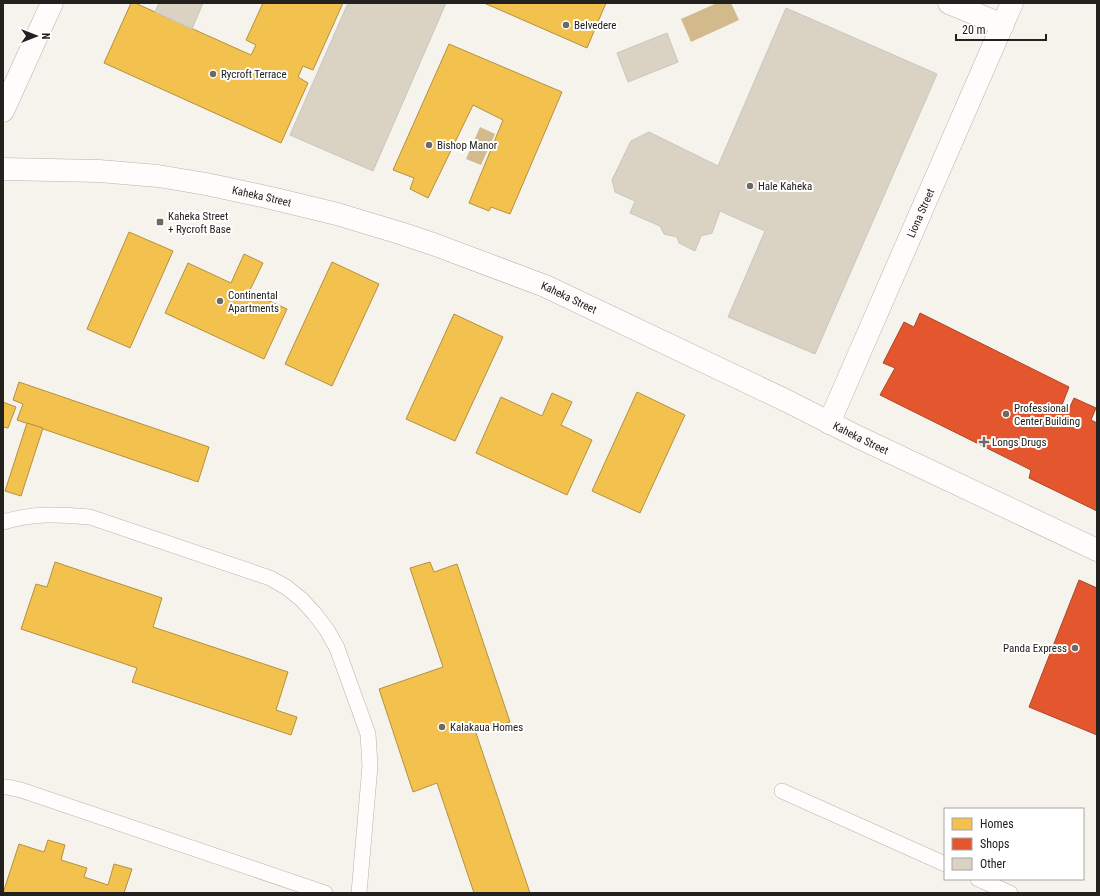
<svg xmlns="http://www.w3.org/2000/svg" width="1100" height="896" viewBox="0 0 1100 896" font-family="'Roboto Condensed',sans-serif">
	<rect width="100%" height="100%" fill="#f6f3ed"/>
	<g fill="#d2ba8c">
		<path d="M 717,3 L 731,3 L 739,20 L 691,42 L 681,19 Z"/>
		<path d="M 480,127 L 495,134 L 481,165 L 466,159 Z"/>
	</g>
	<g fill="#f2c14e" stroke="#b4913f">
		<path d="M 131,3 L 135,3 L 251,55 L 256,45 L 246,40 L 263,3 L 343,3 L 313,70 L 303,66 L 298,77 L 308,83 L 281,143 L 104,63 Z"/>
		<path d="M 484,3 L 606,3 L 587,48 Z"/>
		<path d="M 449,44 L 562,92 L 510,214 L 491,207 L 489,211 L 469,203 L 503,120 L 473,105 L 428,198 L 410,189 L 414,178 L 393,170 Z"/>
		<path d="M 129,232 L 173,251 L 130,348 L 87,329 Z"/>
		<path d="M 244,254 L 263,263 L 249,292 L 287,309 L 264,359 L 165,313 L 188,263 L 231,283 Z"/>
		<path d="M 332,262 L 379,284 L 332,386 L 285,364 Z"/>
		<path d="M 454,314 L 503,337 L 455,441 L 406,419 Z"/>
		<path d="M 19,382 L 209,447 L 198,482 L 17,420 L 23,404 L 13,400 Z"/>
		<path d="M 637,392 L 685,415 L 640,513 L 592,491 Z"/>
		<path d="M 552,393 L 572,402 L 561,425 L 592,440 L 567,495 L 476,453 L 501,397 L 542,416 Z"/>
		<path d="M 3,402 L 16,407 L 8,428 L 3,427 Z"/>
		<path d="M 27,423 L 43,428 L 21,496 L 5,491 Z"/>
		<path d="M 55,562 L 162,598 L 153,627 L 288,672 L 276,710 L 297,717 L 291,735 L 132,682 L 137,668 L 21,629 L 36,584 L 47,587 Z"/>
		<path d="M 430,562 L 434,572 L 457,564 L 510,722 L 476,733 L 530,893 L 474,893 L 437,783 L 413,792 L 379,689 L 443,667 L 410,568 Z"/>
		<path d="M 48,840 L 65,845 L 61,860 L 87,868 L 84,877 L 108,885 L 114,864 L 132,869 L 124,893 L 3,893 L 19,844 L 44,852 Z"/>
	</g>
	<g fill="#e4572e" stroke="#aa4729">
		<path d="M 920,313 L 1069,387 L 1062,405 L 1069,409 L 1074,398 L 1096,408 L 1091,420 L 1097,423 L 1097,511 L 1029,478 L 1031,470 L 880,395 L 895,368 L 883,363 L 904,322 L 914,327 Z"/>
		<path d="M 1079,580 L 1097,588 L 1097,735 L 1029,707 Z"/>
	</g>
	<g fill="#dad2c3" stroke="#c8c6c2">
		<path d="M 159,3 L 203,3 L 192,29 L 155,12 Z"/>
		<path d="M 348,3 L 446,3 L 373,171 L 290,135 Z"/>
		<path d="M 786,8 L 937,74 L 815,354 L 728,317 L 765,231 L 720,211 L 712,233 L 701,236 L 695,251 L 679,243 L 677,237 L 664,234 L 660,226 L 630,213 L 635,201 L 615,192 L 612,180 L 631,141 L 649,132 L 718,166 Z"/>
		<path d="M 667,33 L 678,62 L 628,82 L 617,53 Z"/>
	</g>
	<g fill="none" stroke-linecap="round" stroke-linejoin="round">
		<defs>
			<g id="lane">
				<path d="M 3,522 C 33,513 59,514 90,517 L 270,578 L 286,587 L 301,599 L 314,613 L 327,630 L 337,648 L 368,734 L 370,766 L 359,893"/>
				<path d="M 3,787 L 7,787 L 21,790 L 325,893"/>
				<path d="M 782,791 L 945,864"/>
				<path d="M 978,879 L 1010,893"/>
			</g>
			<g id="street">
				<path d="M 949,3 L 1003,25"/>
				<path id="s1" d="M 829,423 L 1012,3"/>
			</g>
			<g id="secondary">
				<path d="M 3,111 L 52,3"/>
				<path id="s2" d="M 3,169 L 99,171 L 158,176 L 206,184 L 271,198 L 337,214 L 400,233 L 433,244 L 545,286 L 785,400 L 858,437 L 1097,550"/>
			</g>
		</defs>
		<use href="#lane" stroke="#b5b3ae" stroke-width="16"/>
		<use href="#street" stroke="#b5b3ae" stroke-width="23"/>
		<use href="#secondary" stroke="#b5b3ae" stroke-width="23"/>
		<use href="#lane" stroke="#fefdfc" stroke-width="15"/>
		<use href="#street" stroke="#fefdfc" stroke-width="22"/>
		<use href="#secondary" stroke="#fefdfc" stroke-width="22"/>
	</g>
	<g fill="#6d6a66" stroke="#fff" stroke-width="1.5">
		<circle cx="566" cy="25" r="4"/>
		<circle cx="213" cy="74" r="4"/>
		<circle cx="429" cy="145" r="4"/>
		<circle cx="750" cy="186" r="4"/>
		<rect x="156" y="218" width="8" height="8" rx="2"/>
		<circle cx="220" cy="301" r="4"/>
		<circle cx="1006" cy="414" r="4"/>
		<path d="M982 436h4v4h4v4h-4v4h-4v-4h-4v-4h4z"/>
		<circle cx="1075" cy="648" r="4"/>
		<circle cx="442" cy="727" r="4"/>
	</g>
	<g text-anchor="middle" dominant-baseline="central" stroke-width="4" stroke-linejoin="round" paint-order="stroke">
		<g font-size="11" fill="#23211d" stroke="#fff" text-anchor="start">
			<text x="574" y="25">Belvedere</text>
			<text x="221" y="74">Rycroft Terrace</text>
			<text x="437" y="145">Bishop Manor</text>
			<text x="758" y="186">Hale Kaheka</text>
			<text x="168" y="216">Kaheka Street<tspan x="168" dy="13">+ Rycroft Base</tspan></text>
			<text x="228" y="295">Continental<tspan x="228" dy="13">Apartments</tspan></text>
			<text x="1014" y="408">Professional<tspan x="1014" dy="13">Center Building</tspan></text>
			<text x="992" y="442">Longs Drugs</text>
			<text x="1067" y="648" text-anchor="end">Panda Express</text>
			<text x="450" y="727">Kalakaua Homes</text>
		</g>
		<g font-size="11" fill="#23211d" stroke="#fff">
			<text stroke="none"><textPath href="#s2" startOffset="261">Kaheka Street</textPath></text>
			<text stroke="none"><textPath href="#s1" startOffset="229">Liona Street</textPath></text>
			<text stroke="none"><textPath href="#s2" startOffset="585">Kaheka Street</textPath></text>
			<text stroke="none"><textPath href="#s2" startOffset="909">Kaheka Street</textPath></text>
		</g>
	</g>
	<rect width="1100" height="896" fill="none" stroke="#23211d" stroke-width="8"/>
	<rect x="944" y="808" width="140" height="72" fill="#ffffff" stroke="#a7a6a5"/>
	<rect x="952" y="818" width="20" height="12" fill="#f2c14e" stroke="#a7a6a5"/>
	<text x="980" y="828" font-size="12" fill="#23211d">Homes</text>
	<rect x="952" y="838" width="20" height="12" fill="#e4572e" stroke="#a7a6a5"/>
	<text x="980" y="848" font-size="12" fill="#23211d">Shops</text>
	<rect x="952" y="858" width="20" height="12" fill="#dad2c3" stroke="#a7a6a5"/>
	<text x="980" y="868" font-size="12" fill="#23211d">Other</text>
	<g transform="translate(36 36) rotate(90)" stroke="#ffffff" stroke-width="3" paint-order="stroke">
	<path d="M0-3L7 15L0 10L-7 15Z" fill="#23211d"/>
	<text y="-6" font-size="11" font-weight="bold" text-anchor="middle" fill="#23211d">N</text>
	</g>
	<path d="M956 34v6h90v-6" fill="none" stroke="#23211d" stroke-width="2"/>
	<text x="962" y="34" font-size="12" fill="#23211d" stroke="#ffffff" stroke-width="3" paint-order="stroke">20 m</text>
</svg>
